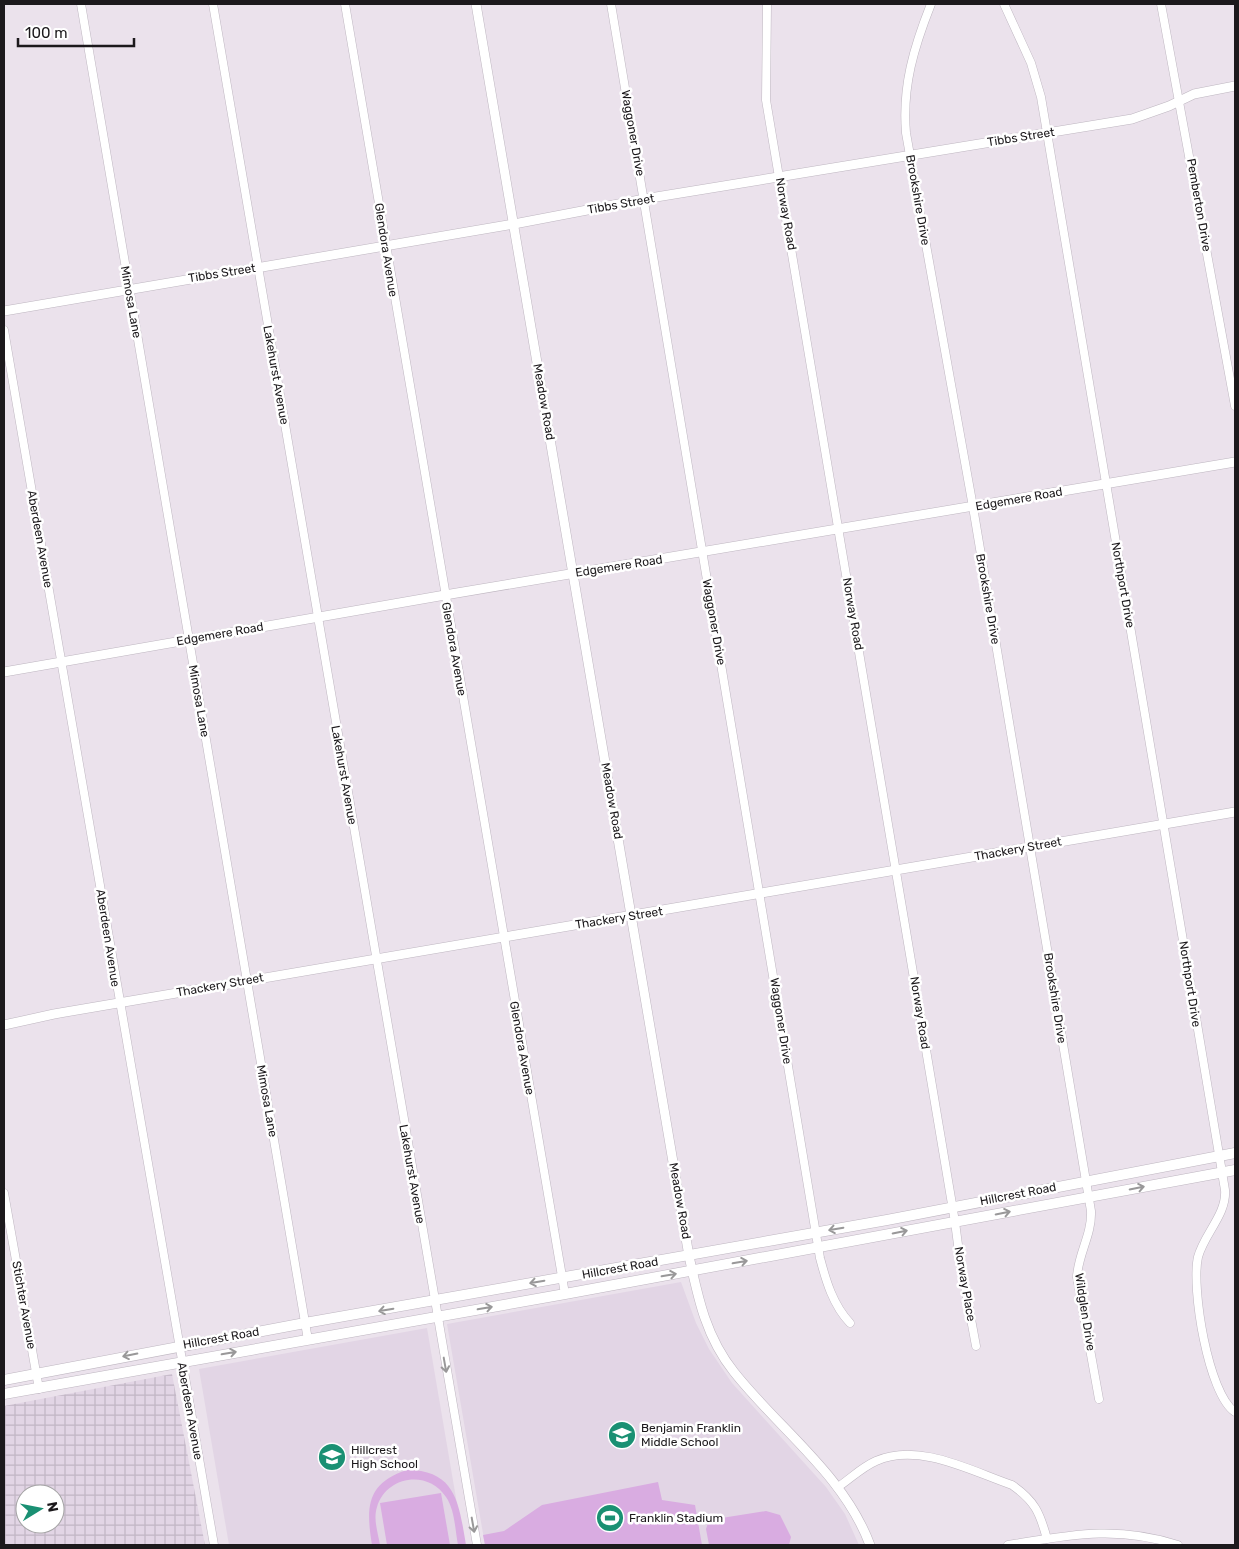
<svg xmlns="http://www.w3.org/2000/svg" width="1239" height="1549" viewBox="0 0 1239 1549" font-family="Rubik,sans-serif">
	<defs>
		<pattern id="industrial-grid" width="8" height="8" patternUnits="userSpaceOnUse" patternTransform="scale(1.25)"><rect width="8" height="8" fill="#e2d5e5"/><path d="M0 4h8M4 0v8" fill="none" stroke="#c1b6c4"/></pattern>
	</defs>
	<rect width="100%" height="100%" fill="#ebe2ec"/>
	<g fill="#e2d5e5">
		<path d="M 681,1282 L 696,1323 L 709,1349 L 732,1383 L 826,1487 L 845,1514 L 859,1545 L 485,1545 L 447,1324 Z"/>
		<path d="M 427,1328 L 464,1545 L 229,1545 L 199,1369 Z"/>
	</g>
	<path fill="url(#industrial-grid)" fill-rule="evenodd" d="M 172,1374 L 205,1545 L 4,1545 L 4,1406 ZM 25,1494 L 55,1494 L 55,1524 L 25,1524 Z"/>
	<g fill="#d9ace1">
		<path d="M 407,1470 C 457,1470 459,1505 466,1545 L 458,1545 C 455,1530 455,1510 446,1497 C 428,1469 386,1476 377,1507 C 373,1519 378,1533 380,1545 L 372,1545 C 366,1508 366,1483 407,1470 Z"/>
		<path d="M 658,1482 L 662,1500 L 695,1505 L 702,1545 L 485,1545 L 483,1535 L 504,1531 L 542,1505 Z"/>
		<path d="M 441,1493 L 450,1545 L 387,1545 L 380,1503 Z"/>
		<path d="M 766,1511 L 780,1515 L 791,1537 L 789,1545 L 709,1545 L 706,1529 L 709,1520 Z"/>
	</g>
	<g fill="none" stroke-linecap="round" stroke-linejoin="round">
		<defs>
			<g id="minor">
				<path d="M 81,4 L 308,1340"/>
				<path d="M 213,4 L 477,1545"/>
				<path d="M 345,4 L 565,1294"/>
				<path d="M 611,4 L 820,1258 C 826,1281 833,1305 850,1323"/>
				<path d="M 767,4 L 766,100 L 955,1222 L 960,1260 L 976,1346"/>
				<path d="M 931,4 C 914,47 902,86 906,133 L 973,507 L 1091,1211 C 1092,1235 1078,1254 1077,1277 L 1099,1399"/>
				<path d="M 1004,4 L 1031,63 L 1041,97 L 1225,1190 C 1227,1214 1204,1234 1198,1257 C 1191,1287 1208,1394 1235,1412"/>
				<path d="M 1161,4 L 1235,406"/>
				<path d="M 4,330 L 214,1545"/>
				<path d="M 4,1193 L 39,1389"/>
				<path d="M 838,1487 C 850,1479 862,1467 876,1461 C 919,1442 971,1471 1012,1485 C 1035,1501 1040,1513 1047,1539"/>
				<path d="M 1008,1545 C 1070,1535 1116,1525 1178,1545"/>
			</g>
			<g id="tertiary">
				<path d="M 476,4 L 689,1256 C 698,1298 706,1337 734,1372 C 779,1429 844,1475 870,1545"/>
				<path d="M 4,311 L 514,224 L 650,198 L 1132,119 L 1169,106 L 1194,94 L 1235,86"/>
				<path d="M 4,672 L 445,595 L 1235,462"/>
				<path d="M 4,1025 L 54,1014 L 1235,812"/>
			</g>
			<g id="secondary">
				<path d="M 4,1380 L 305,1323 L 887,1220 L 1235,1153"/>
				<path d="M 4,1394 L 565,1294 L 1235,1170"/>
			</g>
		</defs>
		<use href="#minor" stroke="#beb6c0" stroke-width="9"/>
		<use href="#tertiary" stroke="#beb6c0" stroke-width="10"/>
		<use href="#secondary" stroke="#beb6c0" stroke-width="11"/>
		<use href="#minor" stroke="#fff" stroke-width="8"/>
		<use href="#tertiary" stroke="#fff" stroke-width="9"/>
		<use href="#secondary" stroke="#fff" stroke-width="10"/>
	</g>
	<defs><path id="oneway-shaft" d="M-6 0H5M1.5-3L5.5 0L1.5 3" fill="none" stroke-width="1.6" stroke-linecap="round" stroke-linejoin="round" transform="scale(1.25)"/></defs>
	<g stroke="#999899">
		<use href="#oneway-shaft" transform="translate(1137 1188) rotate(-11)"/>
		<use href="#oneway-shaft" transform="translate(1003 1213) rotate(-11)"/>
		<use href="#oneway-shaft" transform="translate(836 1229) rotate(170)"/>
		<use href="#oneway-shaft" transform="translate(900 1232) rotate(-11)"/>
		<use href="#oneway-shaft" transform="translate(740 1262) rotate(-10)"/>
		<use href="#oneway-shaft" transform="translate(669 1275) rotate(-10)"/>
		<use href="#oneway-shaft" transform="translate(537 1282) rotate(170)"/>
		<use href="#oneway-shaft" transform="translate(485 1308) rotate(-10)"/>
		<use href="#oneway-shaft" transform="translate(386 1310) rotate(170)"/>
		<use href="#oneway-shaft" transform="translate(229 1353) rotate(-10)"/>
		<use href="#oneway-shaft" transform="translate(130 1355) rotate(169)"/>
		<use href="#oneway-shaft" transform="translate(445 1365) rotate(80)"/>
		<use href="#oneway-shaft" transform="translate(473 1525) rotate(80)"/>
	</g>
	<defs>
		<symbol id="school-disc" viewBox="-11 -11 22 22"><circle r="9.5" fill="#1a9073" stroke="#fff"/><path d="M0-5L7-2L0 1L-7-2ZM-4 1L0 2.5L4 1V4Q0 6-4 4Z" fill="#fff"/></symbol>
		<symbol id="stadium-disc" viewBox="-11 -11 22 22"><circle r="9.5" fill="#1a9073" stroke="#fff"/><path d="M0-5a6.5 5 0 1 0 0 10a6.5 5 0 1 0 0-10ZM-3.5-1.8h7v3.6h-7Z" fill="#fff"/></symbol>
	</defs>
	<g fill-rule="evenodd">
		<use href="#school-disc" x="606" y="1419" width="32" height="32"/>
		<use href="#school-disc" x="316" y="1441" width="32" height="32"/>
		<use href="#stadium-disc" x="594" y="1502" width="32" height="32"/>
	</g>
	<g text-anchor="middle" dominant-baseline="central" stroke-width="5" stroke-linejoin="round" paint-order="stroke">
		<g font-size="12" fill="#1c191c" stroke="#fff">
			<text transform="translate(633 133) rotate(80)">Waggoner Drive</text>
			<text transform="translate(1021 137) rotate(-9)">Tibbs Street</text>
			<text transform="translate(918 200) rotate(80)">Brookshire Drive</text>
			<text transform="translate(621 204) rotate(-10)">Tibbs Street</text>
			<text transform="translate(1199 205) rotate(80)">Pemberton Drive</text>
			<text transform="translate(786 214) rotate(80)">Norway Road</text>
			<text transform="translate(386 250) rotate(81)">Glendora Avenue</text>
			<text transform="translate(222 273) rotate(-9)">Tibbs Street</text>
			<text transform="translate(131 302) rotate(80)">Mimosa Lane</text>
			<text transform="translate(276 375) rotate(80)">Lakehurst Avenue</text>
			<text transform="translate(544 402) rotate(80)">Meadow Road</text>
			<text transform="translate(1019 499) rotate(-10)">Edgemere Road</text>
			<text transform="translate(40 539) rotate(80)">Aberdeen Avenue</text>
			<text transform="translate(619 566) rotate(-9)">Edgemere Road</text>
			<text transform="translate(1123 585) rotate(80)">Northport Drive</text>
			<text transform="translate(988 599) rotate(80)">Brookshire Drive</text>
			<text transform="translate(853 614) rotate(80)">Norway Road</text>
			<text transform="translate(714 622) rotate(80)">Waggoner Drive</text>
			<text transform="translate(220 634) rotate(-10)">Edgemere Road</text>
			<text transform="translate(454 649) rotate(80)">Glendora Avenue</text>
			<text transform="translate(199 701) rotate(80)">Mimosa Lane</text>
			<text transform="translate(344 775) rotate(80)">Lakehurst Avenue</text>
			<text transform="translate(612 801) rotate(80)">Meadow Road</text>
			<text transform="translate(1018 849) rotate(-10)">Thackery Street</text>
			<text transform="translate(619 918) rotate(-9)">Thackery Street</text>
			<text transform="translate(108 938) rotate(81)">Aberdeen Avenue</text>
			<text transform="translate(1190 984) rotate(81)">Northport Drive</text>
			<text transform="translate(220 985) rotate(-10)">Thackery Street</text>
			<text transform="translate(1055 998) rotate(81)">Brookshire Drive</text>
			<text transform="translate(920 1013) rotate(81)">Norway Road</text>
			<text transform="translate(781 1021) rotate(81)">Waggoner Drive</text>
			<text transform="translate(522 1048) rotate(80)">Glendora Avenue</text>
			<text transform="translate(267 1101) rotate(80)">Mimosa Lane</text>
			<text transform="translate(412 1174) rotate(80)">Lakehurst Avenue</text>
			<text transform="translate(1018 1194) rotate(-11)">Hillcrest Road</text>
			<text transform="translate(680 1201) rotate(80)">Meadow Road</text>
			<text transform="translate(620 1268) rotate(-10)">Hillcrest Road</text>
			<text transform="translate(965 1284) rotate(80)">Norway Place</text>
			<text transform="translate(24 1305) rotate(80)">Stichter Avenue</text>
			<text transform="translate(1085 1312) rotate(81)">Wildglen Drive</text>
			<text transform="translate(221 1338) rotate(-10)">Hillcrest Road</text>
			<text transform="translate(190 1411) rotate(80)">Aberdeen Avenue</text>
		</g>
		<g font-size="12" fill="#1c191c" stroke="#fff" text-anchor="start">
			<text x="641" y="1428">Benjamin Franklin<tspan x="641" dy="14">Middle School</tspan></text>
			<text x="351" y="1450">Hillcrest<tspan x="351" dy="14">High School</tspan></text>
			<text x="629" y="1518">Franklin Stadium</text>
		</g>
	</g>
	<rect width="1239" height="1549" fill="none" stroke="#1c191c" stroke-width="10"/>
	<g transform="translate(40 1509) rotate(80)"><circle r="24" fill="#ffffff" stroke="#a4a3a4"/>
	<path d="M0-4L9 19L0 12L-9 19Z" fill="#1a9073"/>
	<text y="-8" font-size="14" font-weight="bold" text-anchor="middle" fill="#1c191c">N</text>
	</g>
	<path d="M18 38v8h116v-8" fill="none" stroke="#1c191c" stroke-width="2.5"/>
	<text x="25" y="38" font-size="15" fill="#1c191c" stroke="#ffffff" stroke-width="4" paint-order="stroke">100 m</text>
</svg>
